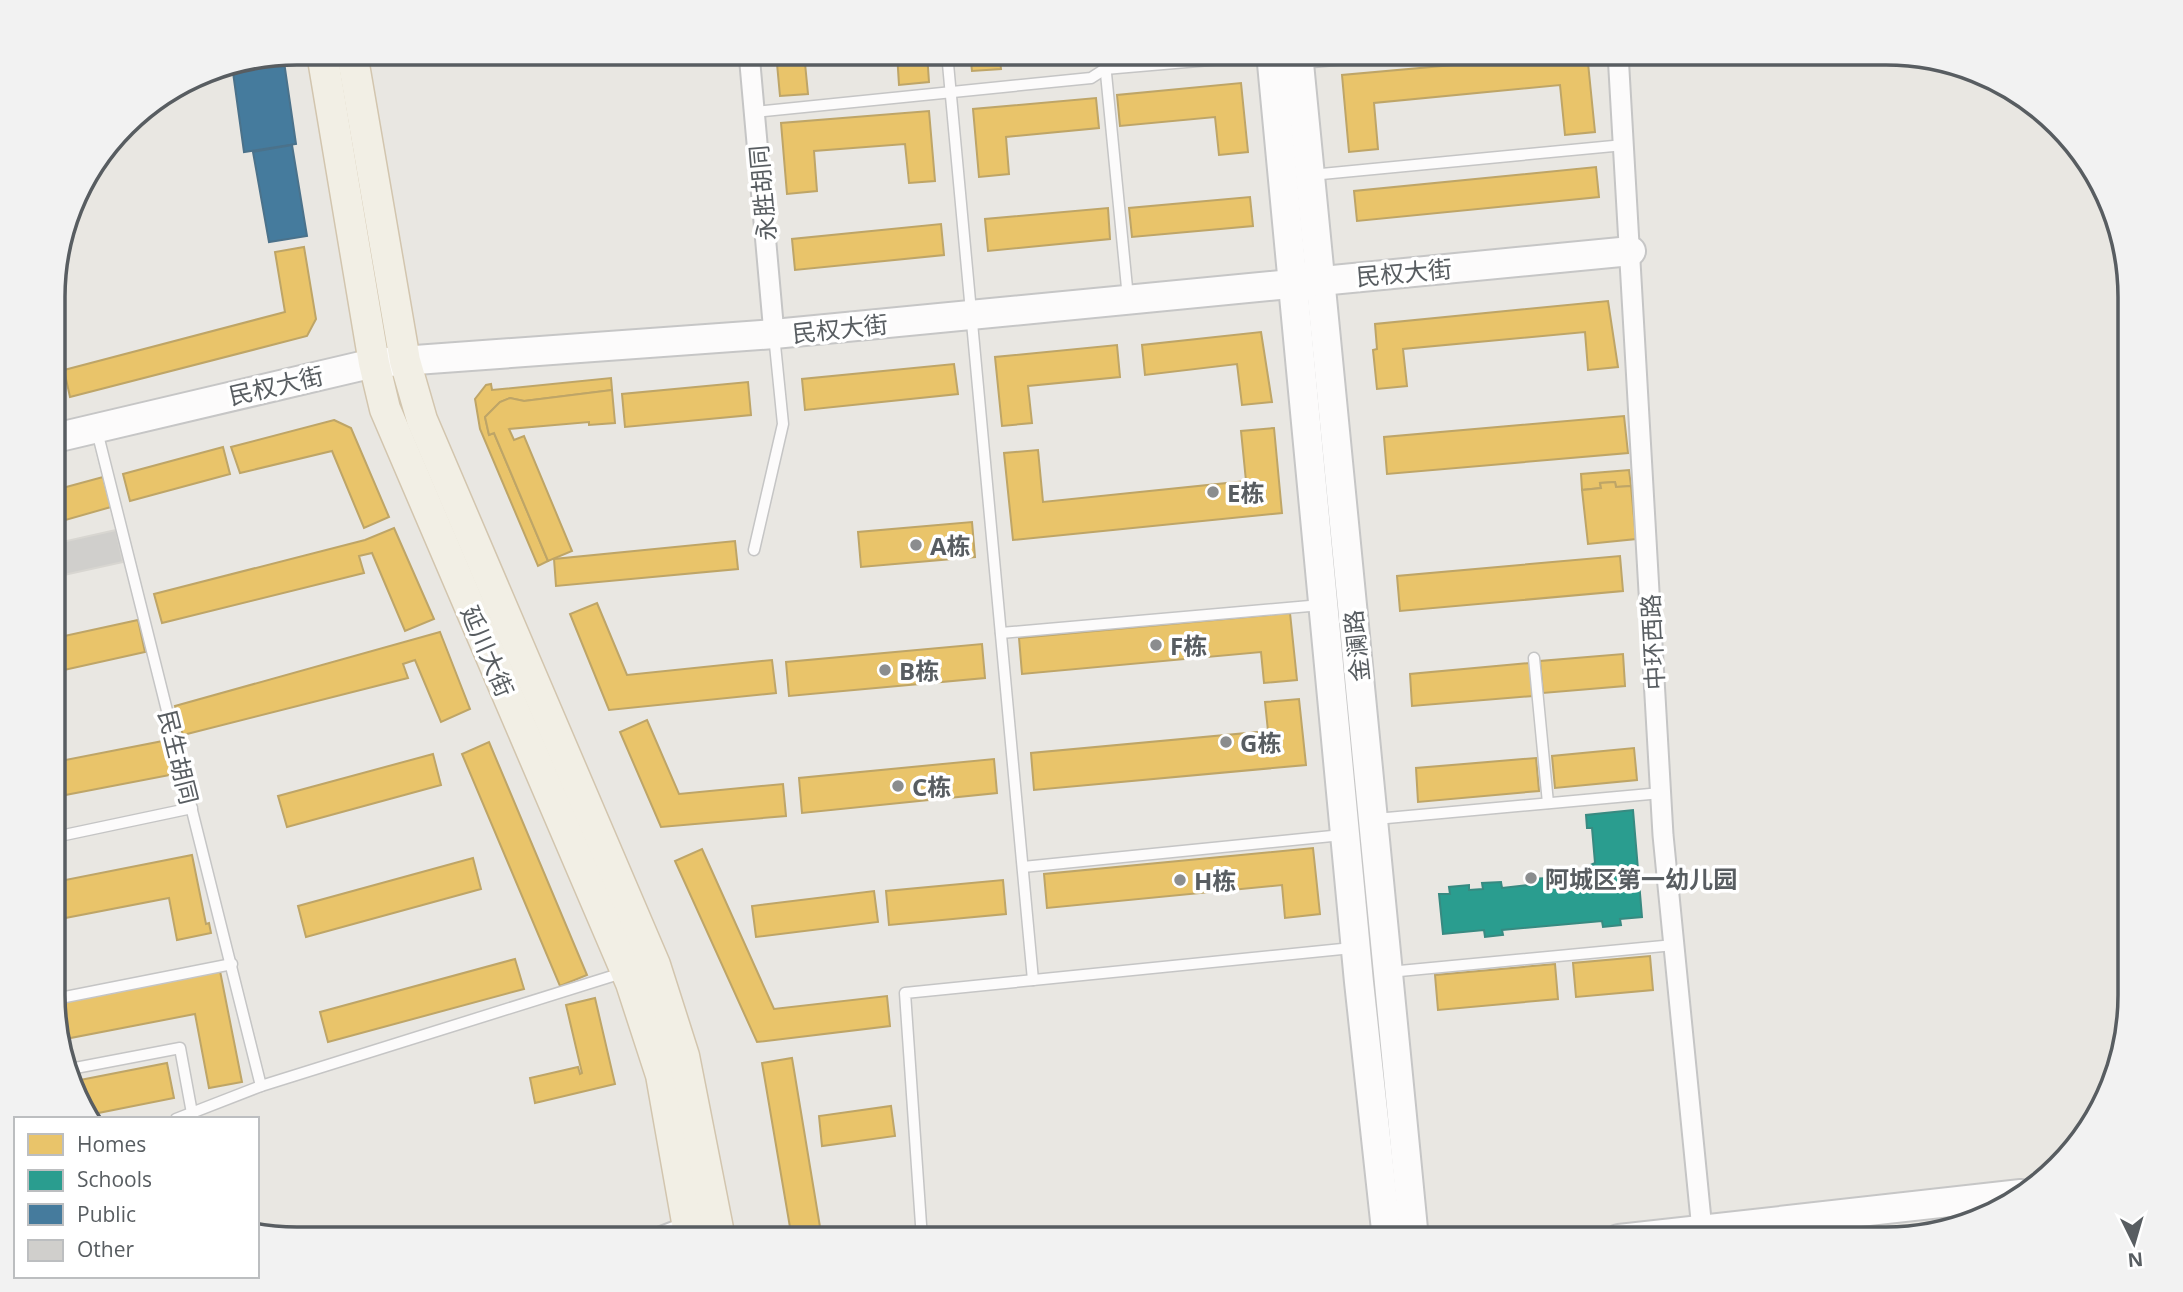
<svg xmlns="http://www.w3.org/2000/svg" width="2183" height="1292" viewBox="0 0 2183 1292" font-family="'Open Sans','Noto Sans SC',sans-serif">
	<rect width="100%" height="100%" fill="#e9e7e2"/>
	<g fill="#e9c46a" stroke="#bea567" stroke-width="2">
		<path d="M 776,53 L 804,53 L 808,94 L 780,96 Z"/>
		<path d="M 897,53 L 927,53 L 929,82 L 899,85 Z"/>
		<path d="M 970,53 L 999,53 L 1001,69 L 972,71 Z"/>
		<path d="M 1587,53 L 1595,132 L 1565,135 L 1560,85 L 1374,103 L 1378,149 L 1349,152 L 1342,75 Z"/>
		<path d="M 1241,83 L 1248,152 L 1219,155 L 1215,117 L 1120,126 L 1117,95 Z"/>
		<path d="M 1096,98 L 1099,128 L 1006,137 L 1009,174 L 979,177 L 973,109 Z"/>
		<path d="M 929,111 L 935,181 L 909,183 L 905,144 L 814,151 L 817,191 L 787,194 L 781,123 Z"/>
		<path d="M 1596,167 L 1599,197 L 1357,221 L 1354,191 Z"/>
		<path d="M 1250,197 L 1253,226 L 1132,237 L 1129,208 Z"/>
		<path d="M 1108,208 L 1110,239 L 988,251 L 985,219 Z"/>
		<path d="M 941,224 L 944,255 L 795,270 L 792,239 Z"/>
		<path d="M 304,247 L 316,319 L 307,336 L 70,397 L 64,370 L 285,312 L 275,252 Z"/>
		<path d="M 1608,301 L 1618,367 L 1588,370 L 1585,332 L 1403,349 L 1407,386 L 1377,389 L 1373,350 L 1377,349 L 1375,324 Z"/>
		<path d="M 1261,332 L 1272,402 L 1242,405 L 1237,364 L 1145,375 L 1142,345 Z"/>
		<path d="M 1117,345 L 1120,377 L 1028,386 L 1032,423 L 1002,426 L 995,357 Z"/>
		<path d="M 954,364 L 958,394 L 805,410 L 802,379 Z"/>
		<path d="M 611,378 L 612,390 L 524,401 L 510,398 L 500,402 L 485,417 L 489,435 L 494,433 L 548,561 L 538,566 L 480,429 L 475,399 L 486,385 L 491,384 L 492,390 Z"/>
		<path d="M 748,382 L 751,415 L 625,427 L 622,394 Z"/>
		<path d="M 612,390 L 615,423 L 589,425 L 589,422 L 509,429 L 514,440 L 524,436 L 572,551 L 548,561 L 494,433 L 489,435 L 485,417 L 500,402 L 510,398 L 524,401 Z"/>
		<path d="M 1624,416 L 1628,453 L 1387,474 L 1384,437 Z"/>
		<path d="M 334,420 L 351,428 L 389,517 L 364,528 L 332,451 L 240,473 L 231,447 Z"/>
		<path d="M 1274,428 L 1282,513 L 1013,540 L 1004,453 L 1038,450 L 1043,502 L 1246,481 L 1241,431 Z"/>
		<path d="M 223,447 L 230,474 L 130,501 L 123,474 Z"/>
		<path d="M 1629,470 L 1631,486 L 1616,487 L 1615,482 L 1600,483 L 1601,488 L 1582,490 L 1581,474 Z"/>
		<path d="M 103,477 L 111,507 L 55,523 L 55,490 Z"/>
		<path d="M 1615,482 L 1616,487 L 1631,486 L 1636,539 L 1588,544 L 1582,490 L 1601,488 L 1600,483 Z"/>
		<path d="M 972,522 L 975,557 L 861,567 L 858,532 Z"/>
		<path d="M 394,528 L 434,619 L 405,631 L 372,553 L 359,556 L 364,573 L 162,623 L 154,594 L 365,540 Z"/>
		<path d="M 735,541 L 738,569 L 556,586 L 554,559 Z"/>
		<path d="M 1620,556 L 1623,591 L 1400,611 L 1397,576 Z"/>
		<path d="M 597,603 L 627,675 L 772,660 L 776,693 L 609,710 L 570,614 Z"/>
		<path d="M 1290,613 L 1297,680 L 1264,683 L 1261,652 L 1022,674 L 1019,638 Z"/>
		<path d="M 138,620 L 145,652 L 55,672 L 55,638 Z"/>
		<path d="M 440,632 L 470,709 L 441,722 L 415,660 L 403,664 L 408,678 L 183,735 L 175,706 Z"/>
		<path d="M 982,644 L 985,678 L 789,696 L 786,662 Z"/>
		<path d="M 1623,654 L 1625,686 L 1543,693 L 1540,661 Z"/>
		<path d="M 1530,663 L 1533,696 L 1412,706 L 1410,674 Z"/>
		<path d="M 1299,699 L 1306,765 L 1034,790 L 1031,753 L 1268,731 L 1265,702 Z"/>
		<path d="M 647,720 L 679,794 L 783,784 L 786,816 L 661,827 L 620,732 Z"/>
		<path d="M 168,740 L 175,774 L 55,797 L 55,762 Z"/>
		<path d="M 489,742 L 587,975 L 560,986 L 462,754 Z"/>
		<path d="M 1634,748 L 1637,780 L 1555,788 L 1552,756 Z"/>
		<path d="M 433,754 L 441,785 L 287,827 L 278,796 Z"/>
		<path d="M 1536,758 L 1539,791 L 1418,802 L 1416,768 Z"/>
		<path d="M 994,759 L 997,793 L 802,813 L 799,778 Z"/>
		<path d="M 1313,848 L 1320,914 L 1285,918 L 1282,885 L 1047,908 L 1044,874 Z"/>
		<path d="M 702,849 L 774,1009 L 887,996 L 890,1026 L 757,1042 L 675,861 Z"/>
		<path d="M 192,855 L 206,924 L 209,923 L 211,933 L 177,940 L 169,898 L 55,920 L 55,882 Z"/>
		<path d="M 473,858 L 481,889 L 306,937 L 298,906 Z"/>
		<path d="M 1003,880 L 1006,914 L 889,925 L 886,891 Z"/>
		<path d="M 874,891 L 878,922 L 756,937 L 752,906 Z"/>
		<path d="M 1650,956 L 1653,990 L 1576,997 L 1573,963 Z"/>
		<path d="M 515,959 L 524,989 L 328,1042 L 320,1012 Z"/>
		<path d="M 1555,964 L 1558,999 L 1438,1010 L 1435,975 Z"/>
		<path d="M 220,971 L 242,1082 L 209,1088 L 195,1014 L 60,1040 L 55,1026 L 55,1004 Z"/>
		<path d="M 595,998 L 615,1084 L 535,1103 L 530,1078 L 578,1067 L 580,1074 L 582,1073 L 566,1005 Z"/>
		<path d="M 792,1058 L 822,1239 L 792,1239 L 762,1063 Z"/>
		<path d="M 167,1063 L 174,1098 L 88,1115 L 75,1081 Z"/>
		<path d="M 891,1106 L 895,1136 L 822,1146 L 819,1116 Z"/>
		<path d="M 906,1227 L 908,1239 L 834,1239 L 834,1236 Z"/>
	</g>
	<path fill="#2a9d8f" stroke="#388a81" stroke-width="2" d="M 1633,810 L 1642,917 L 1620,919 L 1621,925 L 1603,927 L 1602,921 L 1502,930 L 1503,935 L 1485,937 L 1484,930 L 1443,934 L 1439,894 L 1450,894 L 1449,887 L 1469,885 L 1469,890 L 1483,889 L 1482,883 L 1501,882 L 1502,888 L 1529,885 L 1529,879 L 1548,878 L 1548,882 L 1578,879 L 1586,867 L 1595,863 L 1592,828 L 1587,828 L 1586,815 Z"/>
	<g fill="#457b9d" stroke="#4b728b" stroke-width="2">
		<path d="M 283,55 L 296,144 L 244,152 L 232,65 Z"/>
		<path d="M 292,145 L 307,236 L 269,242 L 253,152 Z"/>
	</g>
	<path fill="#d0cfcc" stroke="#d8d6d1" stroke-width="2" d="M 116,530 L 123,562 L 55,577 L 55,539 L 58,543 Z"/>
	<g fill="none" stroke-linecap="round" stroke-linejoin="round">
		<defs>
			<g id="lane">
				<path d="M 947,53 L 1033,980"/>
				<path d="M 1104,53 L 1128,298"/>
				<path d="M 1301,63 L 1412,53"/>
				<path d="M 754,112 L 1091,78 L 1105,69 L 1268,55"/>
				<path d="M 1311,175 L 1624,145"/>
				<path d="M 97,431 L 261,1086"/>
				<path d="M 754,550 L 783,424 L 774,335"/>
				<path d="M 1001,633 L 1321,605"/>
				<path d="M 1534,658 L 1548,803"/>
				<path d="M 1376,819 L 1661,793"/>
				<path d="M 55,837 L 192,808"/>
				<path d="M 1023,867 L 1342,835"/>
				<path d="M 1389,972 L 1674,945"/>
				<path d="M 55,999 L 232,964"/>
				<path d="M 70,1069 L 180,1048 L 192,1113"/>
				<path d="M 176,1119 L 261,1086 L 622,973"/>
				<path d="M 922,1239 L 905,993 L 1352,948"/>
			</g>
			<g id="street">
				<path d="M 749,53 L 774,334"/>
				<path d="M 1618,53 L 1663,835 L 1702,1230"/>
				<path d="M 655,1239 L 688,1226"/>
			</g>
			<g id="secondary">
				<path d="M 1271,53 L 1359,982 L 1387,1239"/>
				<path d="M 1298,53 L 1414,1239"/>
				<path d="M 55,438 L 374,363 L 774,334 L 1631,251"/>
				<path d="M 1619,1239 L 2021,1194"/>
			</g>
			<g id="primary">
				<path d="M 322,53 L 374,363 L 385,409 L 631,983 L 661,1075 L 690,1239"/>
				<path d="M 352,53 L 405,361 L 422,420 L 655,965 L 684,1056 L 720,1239"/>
			</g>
		</defs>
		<use href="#lane" stroke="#c5c5c5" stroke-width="13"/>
		<use href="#street" stroke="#c5c5c5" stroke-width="23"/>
		<use href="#secondary" stroke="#c6c6c6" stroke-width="32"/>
		<use href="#primary" stroke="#d2c5ae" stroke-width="33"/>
		<use href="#lane" stroke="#fcfbfb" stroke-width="10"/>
		<use href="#street" stroke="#fcfbfb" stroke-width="19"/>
		<use href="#secondary" stroke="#fcfbfb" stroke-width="28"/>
		<use href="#primary" stroke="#f2efe5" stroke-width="30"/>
	</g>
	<g fill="#8b8d8e" stroke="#fff" stroke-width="2.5">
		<circle cx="1213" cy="492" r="7"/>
		<circle cx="916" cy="545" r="7"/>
		<circle cx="1156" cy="645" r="7"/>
		<circle cx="885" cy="670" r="7"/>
		<circle cx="1226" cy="742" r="7"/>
		<circle cx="898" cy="786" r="7"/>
		<circle cx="1531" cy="878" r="7"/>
		<circle cx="1180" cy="880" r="7"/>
	</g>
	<g text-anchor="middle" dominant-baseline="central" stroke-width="7" stroke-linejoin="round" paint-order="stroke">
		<g font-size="24" fill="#585d61" stroke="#fff">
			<text transform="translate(762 193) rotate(-95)">永胜胡同</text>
			<text transform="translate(1404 272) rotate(-5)">民权大街</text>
			<text transform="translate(840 328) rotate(-6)">民权大街</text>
			<text transform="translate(276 385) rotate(-13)">民权大街</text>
			<text transform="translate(1652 642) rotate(-93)">中环西路</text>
			<text transform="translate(1356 646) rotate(-96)">金澜路</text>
			<text transform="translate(488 651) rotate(67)">延川大街</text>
			<text transform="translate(179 757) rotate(76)">民生胡同</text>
		</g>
		<g font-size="24" font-weight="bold" fill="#585d61" stroke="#fff" text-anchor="start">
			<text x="1227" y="492">E栋</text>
			<text x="930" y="545">A栋</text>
			<text x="1170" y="645">F栋</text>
			<text x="899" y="670">B栋</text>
			<text x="1240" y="742">G栋</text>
			<text x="912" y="786">C栋</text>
			<text x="1545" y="878">阿城区第一幼儿园</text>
			<text x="1194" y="880">H栋</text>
		</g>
	</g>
	<path d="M0 0H2183V1292H0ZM297 65H1886A232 232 0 0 1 2118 297V995A232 232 0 0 1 1886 1227H297A232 232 0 0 1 65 995V297A232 232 0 0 1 297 65Z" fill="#f2f2f2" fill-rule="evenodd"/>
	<path fill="none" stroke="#585d61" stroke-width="3.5" d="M297 65H1886A232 232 0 0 1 2118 297V995A232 232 0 0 1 1886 1227H297A232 232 0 0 1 65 995V297A232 232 0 0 1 297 65Z"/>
	<rect x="14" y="1117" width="245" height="161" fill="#ffffff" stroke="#bcbec0" stroke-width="2"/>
	<rect x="28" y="1134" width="35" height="21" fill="#e9c46a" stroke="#bcbec0" stroke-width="2"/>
	<text x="77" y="1152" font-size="21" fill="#585d61">Homes</text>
	<rect x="28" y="1170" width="35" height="21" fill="#2a9d8f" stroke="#bcbec0" stroke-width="2"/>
	<text x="77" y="1187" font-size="21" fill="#585d61">Schools</text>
	<rect x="28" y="1204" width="35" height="21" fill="#457b9d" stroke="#bcbec0" stroke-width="2"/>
	<text x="77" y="1222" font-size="21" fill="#585d61">Public</text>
	<rect x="28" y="1240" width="35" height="21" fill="#d0cfcc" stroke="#bcbec0" stroke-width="2"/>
	<text x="77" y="1257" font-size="21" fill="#585d61">Other</text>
	<g transform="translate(2134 1243) rotate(175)" stroke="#ffffff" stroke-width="5" paint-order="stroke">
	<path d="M0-5L12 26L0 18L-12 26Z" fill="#585d61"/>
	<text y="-10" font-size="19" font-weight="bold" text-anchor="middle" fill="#585d61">N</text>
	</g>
</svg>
